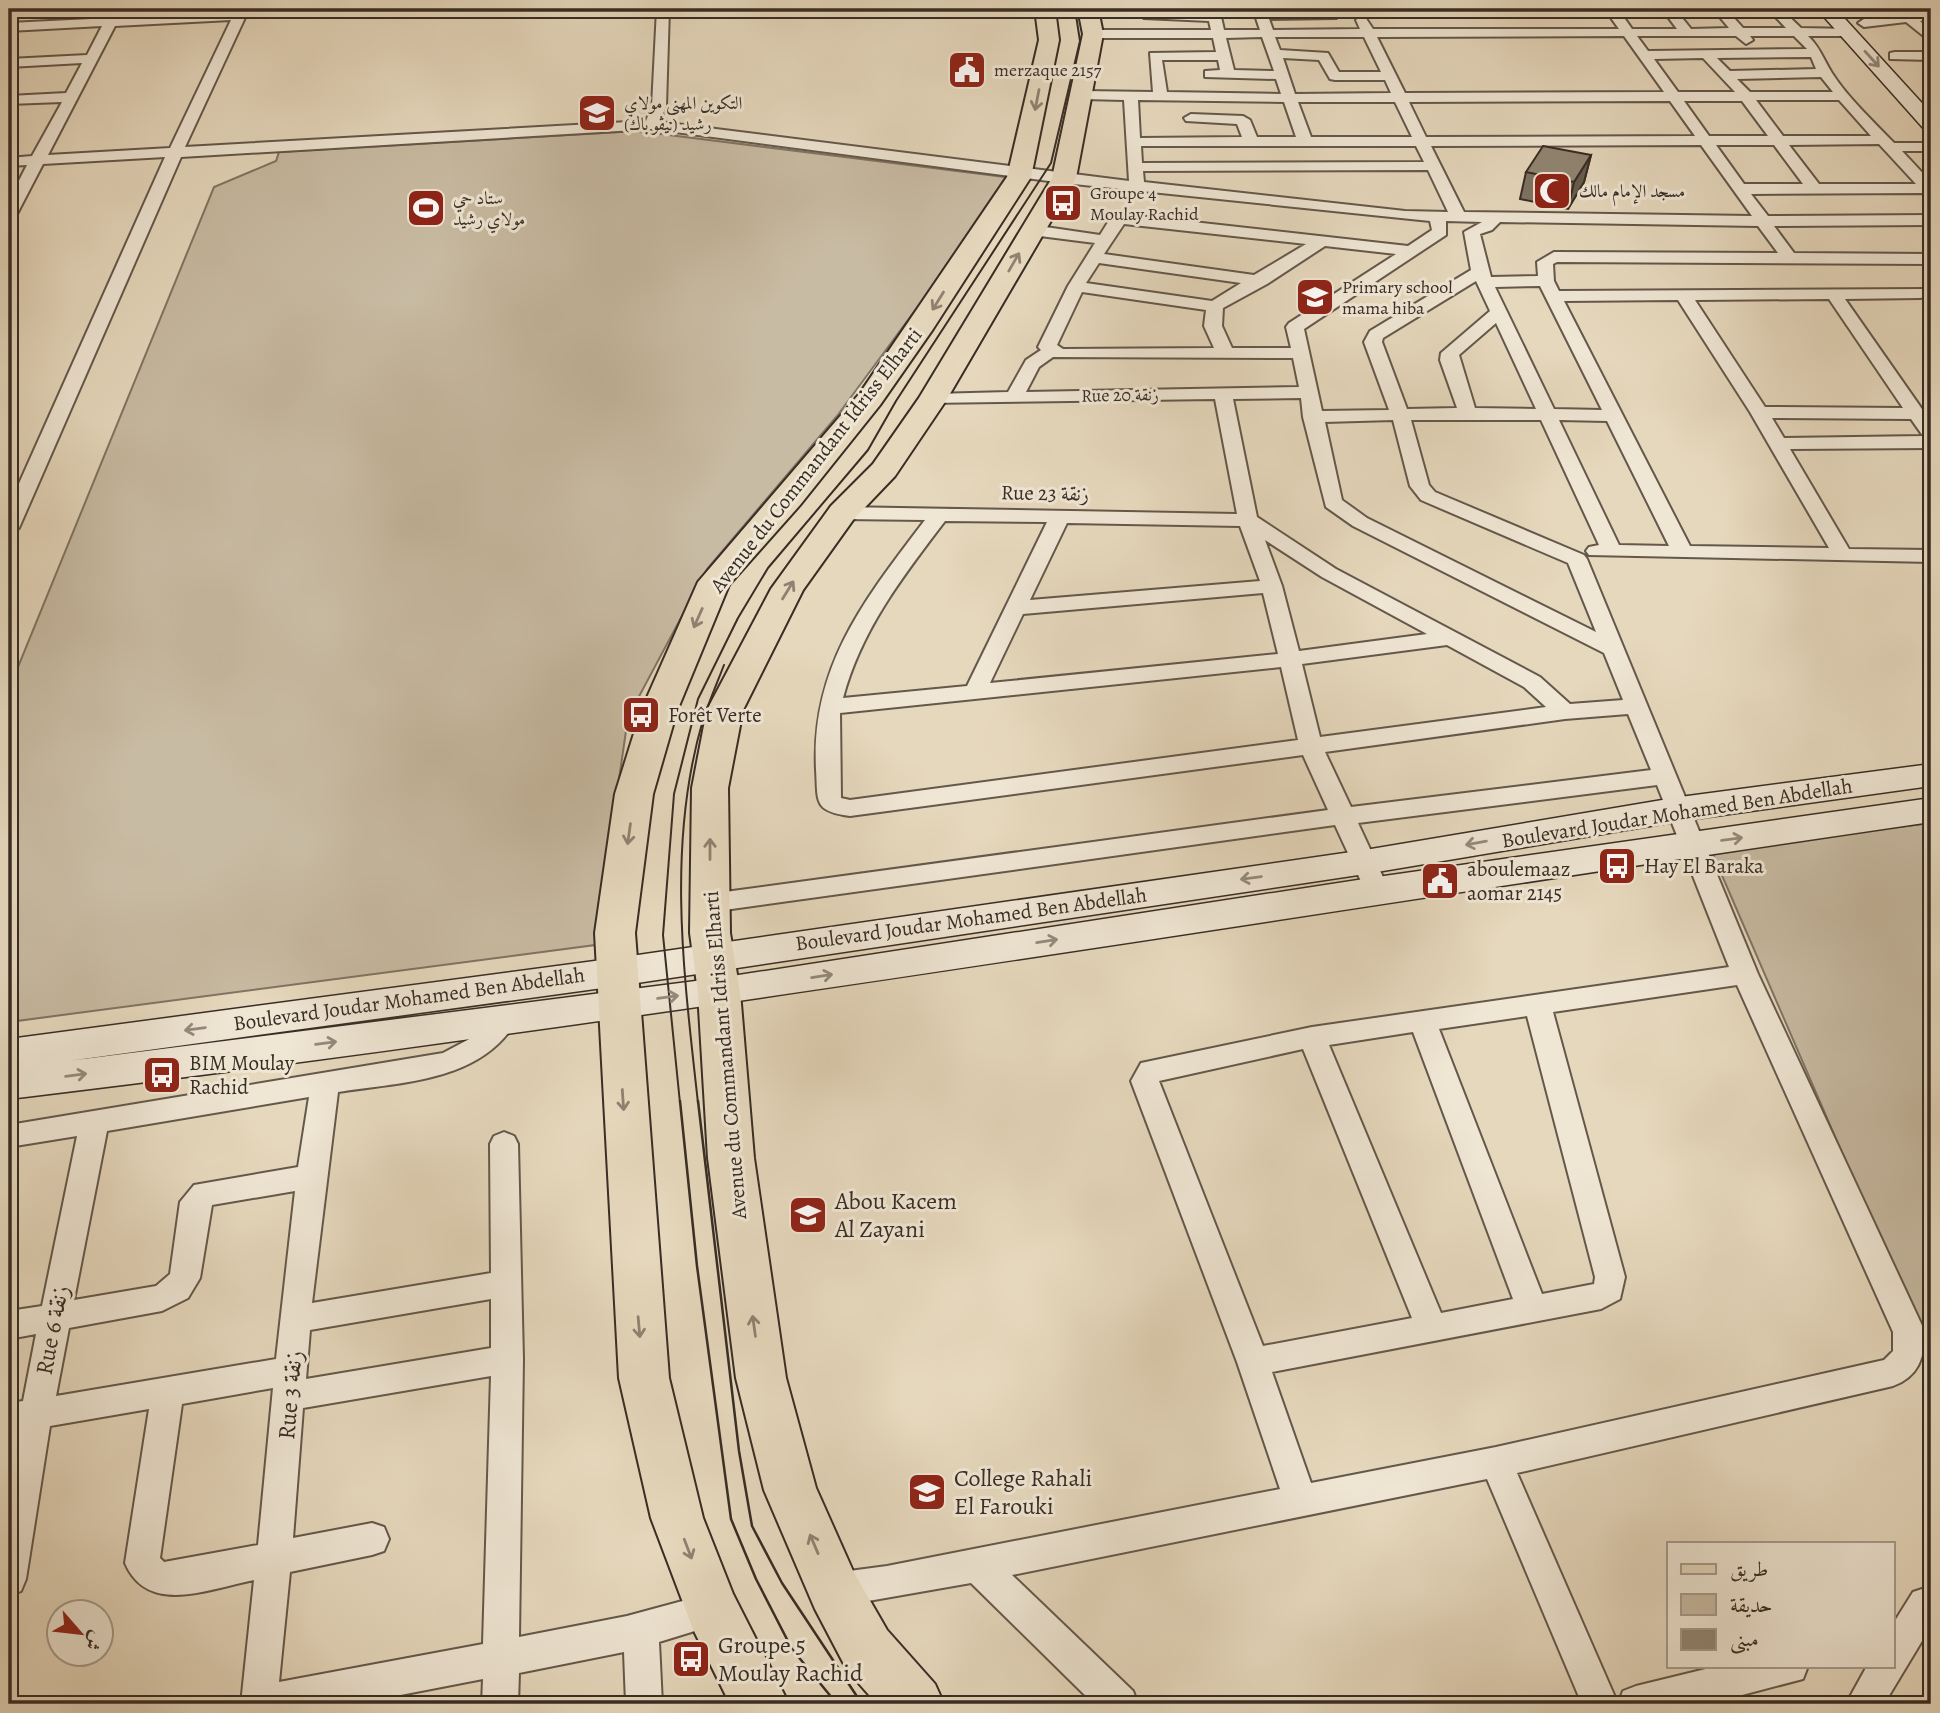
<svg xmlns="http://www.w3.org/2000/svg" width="1940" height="1713" viewBox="0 0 1940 1713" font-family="Alegreya,Amiri,serif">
	<rect width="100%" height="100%" fill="#e6d8bd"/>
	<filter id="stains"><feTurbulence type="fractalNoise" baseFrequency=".00286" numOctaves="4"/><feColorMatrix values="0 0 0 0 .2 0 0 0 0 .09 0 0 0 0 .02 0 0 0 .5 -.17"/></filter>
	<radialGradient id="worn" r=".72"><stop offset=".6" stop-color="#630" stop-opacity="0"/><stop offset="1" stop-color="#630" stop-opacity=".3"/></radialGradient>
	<g fill="#c8bba3" stroke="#807464" stroke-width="2">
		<path d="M 637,131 L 1013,178 L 837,416 L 707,569 L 628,717 L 595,945 L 9,1022 L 9,689 L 214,187 L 276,161 L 279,152 Z"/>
		<path d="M 1931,823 L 1931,1328 L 1914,1319 L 1711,850 Z"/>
	</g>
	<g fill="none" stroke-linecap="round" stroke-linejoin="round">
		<defs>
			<g id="street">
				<path d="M 237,9 L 249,9 L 185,147 L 646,121 L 652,106 L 657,9 L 669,9 L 666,106 L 660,122 L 1129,181 L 1124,100 L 1083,99 L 1076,95 L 1083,91 L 1153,92 L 1150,53 L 1216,52 L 1213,38 L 1093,38 L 1086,34 L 1093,30 L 1211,30 L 1209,21 L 1144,18 L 1135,9 L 1215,13 L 1221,17 L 1224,30 L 1260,30 L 1253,9 L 1336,10 L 1342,14 L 1336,18 L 1269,19 L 1273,30 L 1360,29 L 1356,20 L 1359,17 L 1353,16 L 1353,10 L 1618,9 L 1632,29 L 1677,29 L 1662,9 L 1675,9 L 1691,29 L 1729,28 L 1713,9 L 1726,9 L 1743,28 L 1786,28 L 1768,9 L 1781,9 L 1801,28 L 1852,29 L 1854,32 L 1847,36 L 1808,36 C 1820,47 1823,59 1832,73 C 1848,98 1872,120 1894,143 L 1931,143 L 1931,151 L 1902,151 L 1931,182 L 1931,196 L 1924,193 L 1751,194 L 1768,216 L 1931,215 L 1931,225 L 1774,226 L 1794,253 L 1931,254 L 1931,264 L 1557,262 L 1553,264 L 1554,281 L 1559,291 L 1926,289 L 1926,297 L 1920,298 L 1845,299 L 1931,422 L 1931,448 L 1790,449 L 1849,549 L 1931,550 L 1931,562 L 1589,555 L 1586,551 L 1589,547 L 1599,545 L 1541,420 L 1411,420 L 1429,485 L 1435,492 L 1584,555 L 1587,559 L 1758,974 L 1925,1332 C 1924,1358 1919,1376 1893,1386 L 1517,1473 L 1618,1704 L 1623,1691 L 1636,1686 L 1718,1666 L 1808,1666 L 1803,1679 L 1708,1704 L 1582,1704 L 1487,1479 L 1012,1575 L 1133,1691 L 1138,1704 L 1094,1704 L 971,1583 L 834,1607 L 822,1602 L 817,1590 L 822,1578 L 834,1573 L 887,1566 L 1280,1489 L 1237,1362 L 1131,1081 L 1141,1063 L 1312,1027 L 1729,967 L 1657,785 L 1358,823 L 1389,890 L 1386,896 L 1377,899 L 1368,896 L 1365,890 L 1335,825 L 710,912 L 701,909 L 697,903 L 701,897 L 710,894 L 1328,810 L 1303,755 L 850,816 C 813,811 818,802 816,769 C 811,666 865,599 925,520 L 842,519 L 832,513 L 842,507 L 1237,514 L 1215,399 L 927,403 L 924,399 L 927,395 L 933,394 L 1008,392 L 1026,360 L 1041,350 L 1038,347 L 1068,286 L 1095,243 L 1032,235 L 1024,230 L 1032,225 L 1100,235 L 1110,219 L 1121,214 L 1408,246 L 1432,230 L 1430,221 L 1064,183 L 652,129 L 181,157 L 19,528 L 9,534 L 9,506 L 165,157 L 43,164 L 17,214 L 9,219 L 9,200 L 27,165 L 9,166 L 9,158 L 32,156 L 62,102 L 9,104 L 9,96 L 66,93 L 82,63 L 9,67 L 9,59 L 87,55 L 102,26 L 9,31 L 9,23 L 235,12 ZM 1609,15 L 1619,29 L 1373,29 L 1365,17 ZM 231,20 L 170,148 L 48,155 L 115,26 ZM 1624,36 L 1664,92 L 1405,93 L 1377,37 ZM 1637,36 L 1736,36 L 1746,44 L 1753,40 L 1750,36 L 1794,36 L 1807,49 L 1648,51 ZM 1262,37 L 1274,71 L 1234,70 L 1226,38 ZM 1275,37 L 1364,37 L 1381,72 L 1339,72 L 1328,53 L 1280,50 ZM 1811,57 L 1816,69 L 1730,71 L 1717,58 ZM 1283,58 L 1319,60 L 1330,79 L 1335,80 L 1385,80 L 1391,93 L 1295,94 ZM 1703,58 L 1735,92 L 1678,92 L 1654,59 ZM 1162,60 L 1218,60 L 1220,70 L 1205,71 L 1205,77 L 1276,79 L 1281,94 L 1167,92 ZM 1821,77 L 1833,92 L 1750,92 L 1737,79 ZM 1138,100 L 1284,102 L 1296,137 L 1257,137 L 1250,120 L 1243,116 L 1191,114 L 1184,118 L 1186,121 L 1237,124 L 1242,137 L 1140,138 ZM 1756,100 L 1839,100 L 1871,136 L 1783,136 ZM 1670,101 L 1695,136 L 1426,137 L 1409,102 ZM 1684,101 L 1742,101 L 1768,136 L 1709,136 ZM 1298,102 L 1395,102 L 1412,137 L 1311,137 ZM 1879,144 L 1916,184 L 1819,184 L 1789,145 ZM 1701,145 L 1752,216 L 1464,212 L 1431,146 ZM 1716,145 L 1774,145 L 1803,184 L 1744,184 ZM 1141,146 L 1416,146 L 1424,162 L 1142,163 ZM 1428,170 L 1448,212 L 1405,211 L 1144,182 L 1143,171 ZM 1446,221 L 1482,222 L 1464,232 L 1471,270 L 1370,331 L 1364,342 L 1389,410 L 1322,411 L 1304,329 L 1446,235 ZM 1500,222 L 1758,226 L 1778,253 L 1554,252 L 1537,262 L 1538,276 L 1491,277 L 1480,234 L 1492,230 ZM 1124,224 L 1306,244 L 1254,275 L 1104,254 ZM 1325,246 L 1396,254 L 1289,323 L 1286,327 L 1291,348 L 1232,348 L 1222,326 L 1223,308 L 1267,284 ZM 1099,263 L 1241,283 L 1212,301 L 1086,283 ZM 1476,281 L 1490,311 L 1441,353 L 1440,360 L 1457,408 L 1407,409 L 1382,342 L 1383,338 ZM 1540,286 L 1602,410 L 1554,409 L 1495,287 ZM 1082,292 L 1206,310 L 1204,326 L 1214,348 L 1063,349 L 1057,345 ZM 1829,299 L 1903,408 L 1765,407 L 1695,300 ZM 1678,300 L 1750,412 L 1829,548 L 1690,546 L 1564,301 ZM 1496,323 L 1536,409 L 1475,408 L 1459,355 ZM 1053,357 L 1293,358 L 1299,387 L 1026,392 L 1039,367 ZM 1301,398 L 1303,417 L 1326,507 L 1353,526 L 1604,653 L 1623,700 L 1570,704 L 1540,677 L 1336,569 L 1257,517 L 1233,399 ZM 1772,418 L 1911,419 L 1923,436 L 1784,438 ZM 1393,420 L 1410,486 L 1421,500 L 1568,563 L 1596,632 L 1367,518 L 1342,500 L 1325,422 ZM 1559,420 L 1607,421 L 1669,546 L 1619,545 ZM 945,521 L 1047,522 L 967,686 L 843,698 C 861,630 903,576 945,521 ZM 1067,523 L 1240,526 L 1260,581 L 1030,600 ZM 1265,540 L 1322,577 L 1427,634 L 1299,651 L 1282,586 ZM 1263,593 L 1278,654 L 990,683 L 1023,614 ZM 1447,645 L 1524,687 L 1546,707 L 1320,737 L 1302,664 ZM 1281,667 L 1298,740 L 850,800 L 841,798 L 840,713 ZM 1628,714 L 1651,770 L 1351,807 L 1325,752 L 1565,719 ZM 1737,985 L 1893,1332 L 1893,1351 L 1884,1360 L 1496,1447 L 1311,1483 L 1272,1372 L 1601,1309 L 1620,1299 L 1625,1277 L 1553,1012 ZM 1527,1016 L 1595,1277 L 1594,1284 L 1542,1294 L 1439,1029 ZM 1413,1032 L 1513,1299 L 1441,1313 L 1329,1045 ZM 1303,1049 L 1412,1318 L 1263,1346 L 1159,1081 Z"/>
				<path d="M 1931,12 L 1931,20 L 1920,21 L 1931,31 L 1931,42 L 1906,22 L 1864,27 L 1858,23 L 1864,19 Z"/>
				<path d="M 1895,52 L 1931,52 L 1931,60 L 1890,59 L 1890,53 Z"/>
				<path d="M 505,1008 L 514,1011 L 518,1018 C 483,1082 402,1082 338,1092 L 312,1303 L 491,1273 L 490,1144 L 494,1136 L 504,1132 L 514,1136 L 518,1144 L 523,1359 L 519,1637 L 627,1616 L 712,1593 L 724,1598 L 730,1610 L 724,1622 L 659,1642 L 662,1704 L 626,1704 L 624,1652 L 519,1673 L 518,1704 L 482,1704 L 483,1679 L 354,1704 L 241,1704 L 254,1580 C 211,1588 148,1617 125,1563 L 149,1409 L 50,1426 L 26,1579 L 21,1591 L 9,1596 L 9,1479 L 17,1431 L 9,1433 L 9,1403 L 23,1401 L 36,1334 L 9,1339 L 9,1311 L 42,1306 L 77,1136 L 9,1147 L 9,1125 L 443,1053 L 473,1037 L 496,1011 ZM 309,1097 L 298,1167 L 194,1185 L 180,1202 L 170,1274 L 156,1286 L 74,1300 L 107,1131 ZM 295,1191 L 276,1359 L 56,1396 L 69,1328 L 162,1311 L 188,1298 L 200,1278 L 212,1205 ZM 491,1299 L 491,1348 L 306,1379 L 310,1330 ZM 491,1376 L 483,1644 L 279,1682 L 290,1572 L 372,1555 L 384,1551 L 389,1539 L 384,1527 L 372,1523 L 293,1538 L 303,1408 ZM 273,1388 L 258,1545 L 164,1562 L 160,1558 L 182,1404 Z"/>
				<path d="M 1931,1586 L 1931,1626 L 1884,1704 L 1846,1704 L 1867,1666 L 1893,1666 L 1893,1624 L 1913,1592 Z"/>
			</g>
			<g id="secondary">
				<path d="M 1817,9 L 1836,9 L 1931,113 L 1931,131 L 1924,129 Z"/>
				<path d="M 1931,764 L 1931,786 L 1680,821 L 1365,874 L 617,986 L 68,1061 L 719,978 L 1377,877 L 1931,798 L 1931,822 C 1290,915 652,1022 9,1099 L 9,1039 L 617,958 L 1365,850 L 1680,797 Z"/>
			</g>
			<g id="primary">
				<path d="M 1035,9 L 1055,9 L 1059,40 L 1031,177 L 933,329 L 880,405 L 800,505 L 729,585 L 677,711 L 653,794 L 635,933 L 669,1378 L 703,1518 L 733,1594 L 789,1704 L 730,1704 L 693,1629 L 651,1518 L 619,1378 L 595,933 L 615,794 L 641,711 L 698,582 L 860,393 L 1007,177 L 1039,40 Z"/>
				<path d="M 1078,9 L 1098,9 L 1103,34 L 1076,178 L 947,399 L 895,476 L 853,520 L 803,590 L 743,710 L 728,788 L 730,933 L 740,992 L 754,1158 L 786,1378 L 816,1488 L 853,1571 L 887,1630 L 935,1684 L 944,1704 L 877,1704 L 847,1670 L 815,1609 L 764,1490 L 736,1378 L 708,1158 L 698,992 L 690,933 L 692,788 L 707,710 L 771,589 L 831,506 L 873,464 L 919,398 L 1052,178 L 1083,34 Z"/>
			</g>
		</defs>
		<use href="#street" stroke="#64584b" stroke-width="4"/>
		<use href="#secondary" stroke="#382d25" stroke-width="3"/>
		<use href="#primary" stroke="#382d25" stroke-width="4"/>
		<use href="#street" fill="#efe6d4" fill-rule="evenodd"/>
		<use href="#secondary" fill="#efe6d4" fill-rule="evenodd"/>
		<use href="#primary" fill="#e6d8bd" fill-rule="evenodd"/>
		<g stroke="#382d25" stroke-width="2">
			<path d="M 680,1103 L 663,935 L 674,794 L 698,699 L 738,618 L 768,568 L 868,450 L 896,401 L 1051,163 L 1080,41 L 1075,9"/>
			<path d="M 698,1103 C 684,976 666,845 703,720 C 709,702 717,683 724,665"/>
		</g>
		<g stroke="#382d25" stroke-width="2.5">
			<path d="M 680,1101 L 697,1266 L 731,1519 L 756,1579 L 792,1649 L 837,1704"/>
			<path d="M 698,1101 L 739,1451 L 752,1526 L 782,1583 L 862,1704"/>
		</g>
	</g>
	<path fill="#7e7364" stroke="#382d25" stroke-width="2" d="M 1591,155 L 1584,182 L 1568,209 L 1520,199 L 1526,172 Z"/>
	<path fill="#665e51" stroke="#382d25" stroke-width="2" d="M 1591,155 L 1584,182 L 1568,209 L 1574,182 Z"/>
	<path fill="#928674" stroke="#382d25" stroke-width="2" d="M 1543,146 L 1591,155 L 1574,182 L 1526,172 Z"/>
	<defs><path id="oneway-shaft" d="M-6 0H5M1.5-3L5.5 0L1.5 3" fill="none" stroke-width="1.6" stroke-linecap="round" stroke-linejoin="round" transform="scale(1.75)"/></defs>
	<g stroke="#948a7c">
		<use href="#oneway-shaft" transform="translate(1872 59) rotate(48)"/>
		<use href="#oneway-shaft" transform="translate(1732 839) rotate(-8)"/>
		<use href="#oneway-shaft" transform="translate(1476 843) rotate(170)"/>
		<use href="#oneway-shaft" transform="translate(1251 878) rotate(172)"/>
		<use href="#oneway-shaft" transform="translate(1047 941) rotate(-9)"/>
		<use href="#oneway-shaft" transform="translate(822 976) rotate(-9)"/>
		<use href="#oneway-shaft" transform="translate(668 997) rotate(-8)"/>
		<use href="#oneway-shaft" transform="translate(195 1029) rotate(172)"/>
		<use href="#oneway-shaft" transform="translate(326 1043) rotate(-7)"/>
		<use href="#oneway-shaft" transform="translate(76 1075) rotate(-7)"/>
	</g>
	<g stroke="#8f8271">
		<use href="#oneway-shaft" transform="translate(1037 100) rotate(101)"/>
		<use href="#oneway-shaft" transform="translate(1014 262) rotate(-60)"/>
		<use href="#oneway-shaft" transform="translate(938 301) rotate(122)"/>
		<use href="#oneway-shaft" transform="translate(788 590) rotate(-58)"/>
		<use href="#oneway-shaft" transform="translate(698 618) rotate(114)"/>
		<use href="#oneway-shaft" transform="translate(629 834) rotate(98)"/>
		<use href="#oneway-shaft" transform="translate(710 849) rotate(-90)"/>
		<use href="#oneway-shaft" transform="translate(623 1100) rotate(86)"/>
		<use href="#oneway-shaft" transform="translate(754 1326) rotate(-98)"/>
		<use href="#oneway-shaft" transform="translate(639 1327) rotate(85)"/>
		<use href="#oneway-shaft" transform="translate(814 1544) rotate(-113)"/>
		<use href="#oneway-shaft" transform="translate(688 1549) rotate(69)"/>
	</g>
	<defs>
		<symbol id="civic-square" viewBox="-11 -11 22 22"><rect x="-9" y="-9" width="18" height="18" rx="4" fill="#8f2418" stroke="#efe6d4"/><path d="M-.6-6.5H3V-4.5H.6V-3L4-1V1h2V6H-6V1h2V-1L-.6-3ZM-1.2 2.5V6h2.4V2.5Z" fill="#fff"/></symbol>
		<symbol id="school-square" viewBox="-11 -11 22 22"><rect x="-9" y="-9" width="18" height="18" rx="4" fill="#8f2418" stroke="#efe6d4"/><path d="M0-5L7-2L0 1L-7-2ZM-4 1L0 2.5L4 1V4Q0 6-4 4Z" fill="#fff"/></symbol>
		<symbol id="mosque-square" viewBox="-11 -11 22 22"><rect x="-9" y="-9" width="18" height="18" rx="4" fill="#8f2418" stroke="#efe6d4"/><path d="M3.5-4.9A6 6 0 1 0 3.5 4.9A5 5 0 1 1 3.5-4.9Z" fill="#fff"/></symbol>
		<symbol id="bus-square" viewBox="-11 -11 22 22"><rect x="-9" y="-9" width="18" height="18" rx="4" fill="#8f2418" stroke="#efe6d4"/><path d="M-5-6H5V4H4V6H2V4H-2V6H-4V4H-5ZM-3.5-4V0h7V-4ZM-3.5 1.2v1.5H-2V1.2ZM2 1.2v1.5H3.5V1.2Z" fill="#fff"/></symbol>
		<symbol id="stadium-square" viewBox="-11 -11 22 22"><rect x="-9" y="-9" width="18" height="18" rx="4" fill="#8f2418" stroke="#efe6d4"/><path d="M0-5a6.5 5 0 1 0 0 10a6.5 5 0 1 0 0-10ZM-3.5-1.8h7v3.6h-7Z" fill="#fff"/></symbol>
	</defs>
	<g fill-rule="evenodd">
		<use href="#civic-square" x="945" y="48" width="44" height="44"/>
		<use href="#school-square" x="575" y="91" width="44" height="44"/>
		<use href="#mosque-square" x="1530" y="169" width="44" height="44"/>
		<use href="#bus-square" x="1041" y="181" width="44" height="44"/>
		<use href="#stadium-square" x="404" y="186" width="44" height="44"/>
		<use href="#school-square" x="1293" y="275" width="44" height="44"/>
		<use href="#bus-square" x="619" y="693" width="44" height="44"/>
		<use href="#bus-square" x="1595" y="844" width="44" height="44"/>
		<use href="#civic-square" x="1418" y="859" width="44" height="44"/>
		<use href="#bus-square" x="140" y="1053" width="44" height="44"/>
		<use href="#school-square" x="786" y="1193" width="44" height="44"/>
		<use href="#school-square" x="905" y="1470" width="44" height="44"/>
		<use href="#bus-square" x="669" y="1637" width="44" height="44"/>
	</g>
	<g text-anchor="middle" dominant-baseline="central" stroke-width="6" stroke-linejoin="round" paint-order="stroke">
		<g font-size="18" fill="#382d25" stroke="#efe6d4" text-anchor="start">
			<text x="994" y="70">merzaque 2157</text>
			<text x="624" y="103">التكوين المهني مولاي<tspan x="624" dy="21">رشيد (نيڤو باك)</tspan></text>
			<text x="1579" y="191">مسجد الإمام مالك</text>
			<text x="1090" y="193">Groupe 4<tspan x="1090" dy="21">Moulay Rachid</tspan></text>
			<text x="453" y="198">ستاد حي<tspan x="453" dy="21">مولاي رشيد</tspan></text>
			<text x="1342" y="287">Primary school<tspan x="1342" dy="21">mama hiba</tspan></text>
		</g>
		<g font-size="18" fill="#382d25" stroke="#efe6d4">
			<text transform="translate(1120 395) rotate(-1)">Rue 20 زنقة</text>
		</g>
		<g font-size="21" fill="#382d25" stroke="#efe6d4">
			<text transform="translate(816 460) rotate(-52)">Avenue du Commandant Idriss Elharti</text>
			<text transform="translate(1045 493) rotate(1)">Rue 23 زنقة</text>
			<text transform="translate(1677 813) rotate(-9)">Boulevard Joudar Mohamed Ben Abdellah</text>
			<text transform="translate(971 919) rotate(-8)">Boulevard Joudar Mohamed Ben Abdellah</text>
			<text transform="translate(409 999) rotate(-8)">Boulevard Joudar Mohamed Ben Abdellah</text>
			<text transform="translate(725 1055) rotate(-95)">Avenue du Commandant Idriss Elharti</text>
		</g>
		<g font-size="21" fill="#382d25" stroke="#efe6d4" text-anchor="start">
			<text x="668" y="715">Forêt Verte</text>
			<text x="1644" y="866">Hay El Baraka</text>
			<text x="1467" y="869">aboulemaaz<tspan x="1467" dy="24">aomar 2145</tspan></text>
			<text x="189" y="1063">BIM Moulay<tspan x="189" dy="24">Rachid</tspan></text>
		</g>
		<g font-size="24" fill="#382d25" stroke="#efe6d4" text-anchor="start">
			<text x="835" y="1201">Abou Kacem<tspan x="835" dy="28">Al Zayani</tspan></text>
			<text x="954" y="1478">College Rahali<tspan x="954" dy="28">El Farouki</tspan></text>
			<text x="718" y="1645">Groupe 5<tspan x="718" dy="28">Moulay Rachid</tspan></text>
		</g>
		<g font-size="24" fill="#382d25" stroke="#efe6d4">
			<text transform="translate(52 1330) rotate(-79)">Rue 6 زنقة</text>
			<text transform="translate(290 1395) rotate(-85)">Rue 3 زنقة</text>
		</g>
	</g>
	<rect width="1940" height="1713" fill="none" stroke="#e6d8bd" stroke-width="35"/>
	<rect x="10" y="10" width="1919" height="1692" fill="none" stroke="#382d25" stroke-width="3.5"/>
	<rect x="18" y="18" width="1905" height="1678" fill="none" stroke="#382d25" stroke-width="2"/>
	<rect x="1667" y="1542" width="228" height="126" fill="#efe6d4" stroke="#a69c8e" stroke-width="2"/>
	<rect x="1681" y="1564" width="35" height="10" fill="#e6d8bd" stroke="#a69c8e" stroke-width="2"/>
	<text x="1730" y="1576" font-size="21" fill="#382d25">طريق</text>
	<rect x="1681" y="1594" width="35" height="21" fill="#c8bba3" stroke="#a69c8e" stroke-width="2"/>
	<text x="1730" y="1612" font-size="21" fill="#382d25">حديقة</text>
	<rect x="1681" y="1629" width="35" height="21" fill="#928674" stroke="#a69c8e" stroke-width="2"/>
	<text x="1730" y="1646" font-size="21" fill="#382d25">مبنى</text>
	<g transform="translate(80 1633) rotate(118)"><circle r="33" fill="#efe6d4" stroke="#a69c8e" stroke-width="2"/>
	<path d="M0-5L12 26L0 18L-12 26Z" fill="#8f2418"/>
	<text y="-10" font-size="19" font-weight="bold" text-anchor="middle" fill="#382d25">ش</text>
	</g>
	<rect width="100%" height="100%" filter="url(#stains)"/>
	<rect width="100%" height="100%" fill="url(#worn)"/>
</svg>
